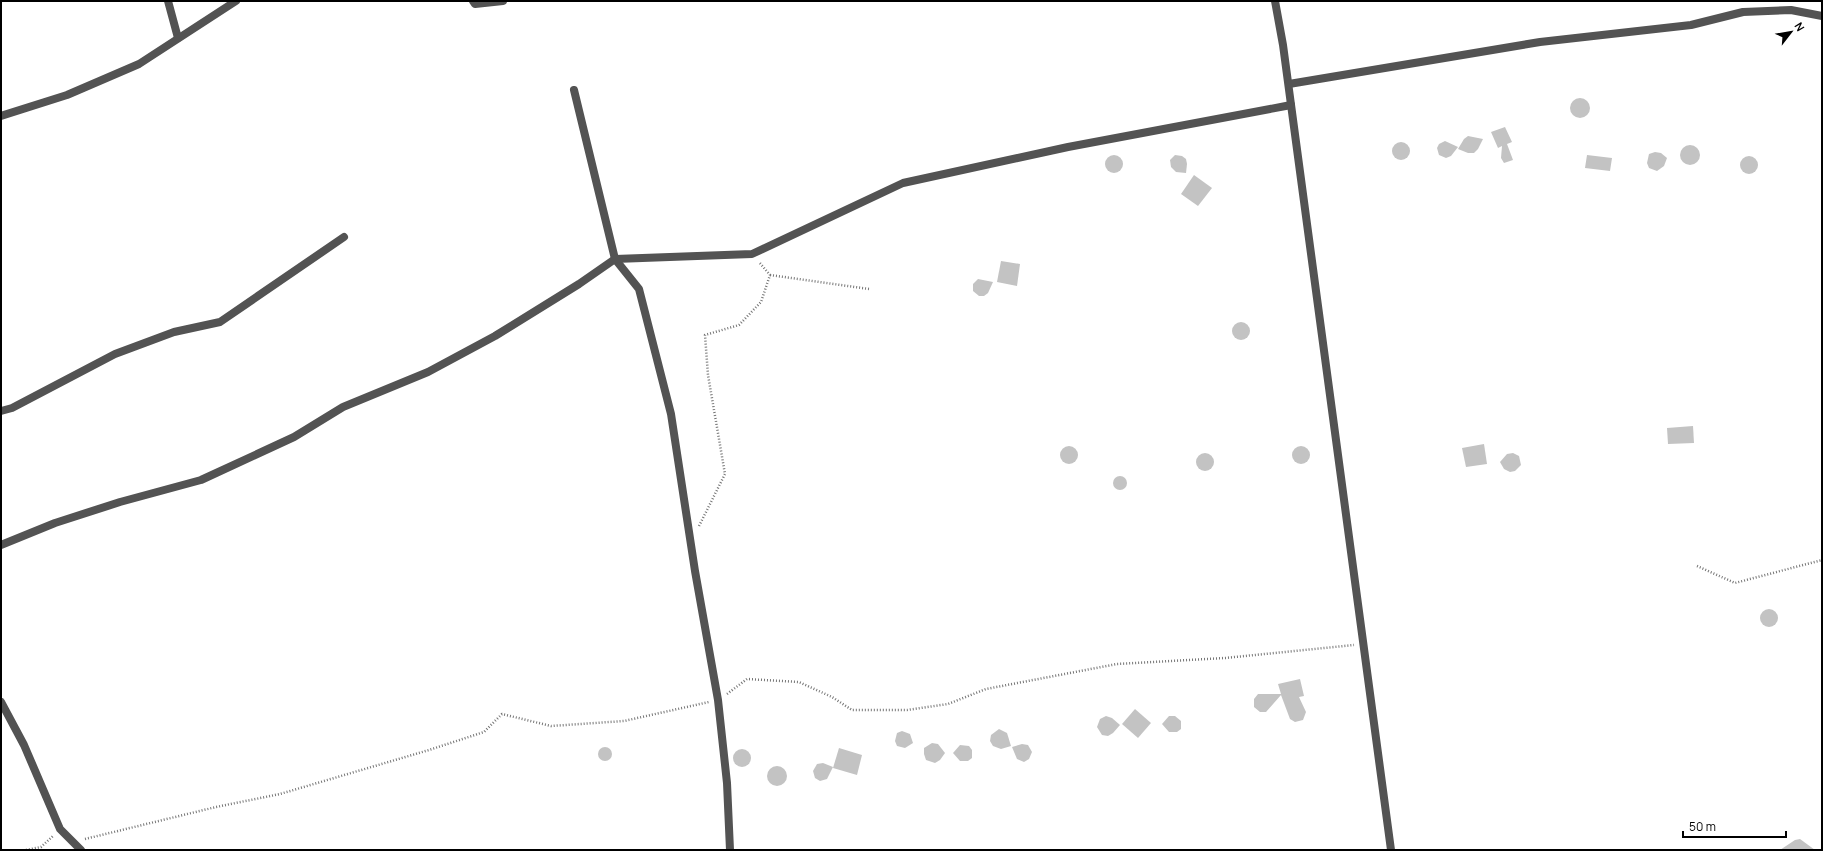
<svg xmlns="http://www.w3.org/2000/svg" width="1823" height="851" viewBox="0 0 1823 851" font-family="Manrope,sans-serif">
	<rect width="100%" height="100%" fill="#fff"/>
	<g fill="#c3c3c3">
		<circle cx="1580" cy="108" r="10"/>
		<path d="M 1505,127 L 1512,142 L 1507,144 L 1513,160 L 1504,163 L 1501,158 L 1502,146 L 1498,148 L 1491,132 Z"/>
		<path d="M 1468,136 L 1483,139 L 1478,149 L 1474,153 L 1468,153 L 1458,149 L 1464,139 Z"/>
		<path d="M 1445,141 L 1458,147 L 1451,156 L 1446,158 L 1439,155 L 1437,148 L 1439,144 Z"/>
		<circle cx="1401" cy="151" r="9"/>
		<circle cx="1690" cy="155" r="10"/>
		<path d="M 1655,152 L 1661,153 L 1667,158 L 1664,166 L 1657,171 L 1649,168 L 1647,163 L 1649,154 Z"/>
		<path d="M 1175,155 L 1182,156 L 1186,159 L 1187,164 L 1186,173 L 1176,172 L 1171,167 L 1170,160 Z"/>
		<path d="M 1587,155 L 1612,158 L 1610,171 L 1585,168 Z"/>
		<circle cx="1114" cy="164" r="9"/>
		<circle cx="1749" cy="165" r="9"/>
		<path d="M 1194,175 L 1212,188 L 1198,206 L 1181,194 Z"/>
		<path d="M 1001,261 L 1020,264 L 1017,286 L 997,282 Z"/>
		<path d="M 978,279 L 993,282 L 988,293 L 984,296 L 979,296 L 973,291 L 973,284 Z"/>
		<circle cx="1241" cy="331" r="9"/>
		<path d="M 1693,426 L 1694,443 L 1668,444 L 1667,428 Z"/>
		<path d="M 1484,444 L 1487,464 L 1466,467 L 1462,448 Z"/>
		<circle cx="1301" cy="455" r="9"/>
		<circle cx="1069" cy="455" r="9"/>
		<circle cx="1205" cy="462" r="9"/>
		<path d="M 1513,453 L 1519,456 L 1521,465 L 1515,471 L 1510,472 L 1504,469 L 1500,462 L 1507,454 Z"/>
		<circle cx="1120" cy="483" r="7"/>
		<circle cx="1769" cy="618" r="9"/>
		<path d="M 1300,679 L 1304,696 L 1299,697 L 1306,712 L 1303,720 L 1295,722 L 1290,719 L 1281,695 L 1266,712 L 1260,712 L 1254,707 L 1254,699 L 1258,694 L 1281,694 L 1278,684 Z"/>
		<path d="M 1135,709 L 1151,723 L 1138,738 L 1122,724 Z"/>
		<path d="M 1106,716 L 1112,718 L 1120,725 L 1113,733 L 1108,736 L 1102,735 L 1097,727 L 1100,719 Z"/>
		<path d="M 1169,716 L 1175,716 L 1181,721 L 1181,729 L 1177,732 L 1169,732 L 1162,724 Z"/>
		<path d="M 999,729 L 1007,733 L 1011,746 L 1001,749 L 993,746 L 990,741 L 991,735 Z"/>
		<path d="M 902,731 L 910,734 L 913,743 L 905,748 L 897,746 L 895,741 L 897,733 Z"/>
		<path d="M 932,743 L 938,744 L 945,753 L 940,760 L 935,763 L 926,760 L 924,754 L 924,748 Z"/>
		<path d="M 1022,744 L 1028,745 L 1032,752 L 1029,759 L 1024,762 L 1017,759 L 1012,747 Z"/>
		<path d="M 960,745 L 969,746 L 972,750 L 972,758 L 968,761 L 960,761 L 953,753 Z"/>
		<circle cx="605" cy="754" r="7"/>
		<path d="M 839,748 L 862,755 L 857,775 L 833,768 Z"/>
		<circle cx="742" cy="758" r="9"/>
		<path d="M 823,763 L 833,767 L 827,779 L 820,781 L 815,778 L 813,771 L 817,764 Z"/>
		<circle cx="777" cy="776" r="10"/>
		<path d="M 1800,839 L 1815,850 L 1780,850 L 1795,840 Z"/>
	</g>
	<g fill="none" stroke-linecap="round" stroke-linejoin="round">
		<g stroke="#757575" stroke-width="2.5" stroke-dasharray="1 2" stroke-linecap="butt">
			<path d="M 770,275 L 869,289"/>
			<path d="M 699,526 L 725,474 L 708,375 L 705,335 L 739,325 L 761,302 L 770,275 L 759,262"/>
			<path d="M 1697,566 L 1735,583 L 1822,560"/>
			<path d="M 727,694 L 747,679 L 799,682 L 832,697 L 852,710 L 907,710 L 948,704 L 986,689 L 1117,664 L 1225,658 L 1354,645"/>
			<path d="M 85,839 L 216,807 L 280,794 L 429,750 L 484,732 L 502,714 L 551,726 L 624,721 L 709,702"/>
			<path d="M 26,850 L 41,847 L 53,836"/>
		</g>
		<g stroke="#535353" stroke-width="8">
			<path d="M 168,1 L 178,38"/>
			<path d="M 473,1 L 475,4 L 503,1"/>
			<path d="M 1275,1 L 1283,45 L 1391,850"/>
			<path d="M 1289,84 L 1540,42 L 1691,25 L 1743,12 L 1791,10 L 1822,16"/>
			<path d="M 574,90 L 615,259 L 639,289 L 671,414 L 695,571 L 718,700 L 727,783 L 730,850"/>
			<path d="M 1,116 L 67,95 L 139,64 L 236,1"/>
			<path d="M 1,411 L 12,408 L 115,354 L 174,332 L 220,322 L 344,237"/>
			<path d="M 1,545 L 55,523 L 120,502 L 201,480 L 294,437 L 343,407 L 428,372 L 495,336 L 579,284 L 615,259 L 752,254 L 903,183 L 1068,147 L 1291,105"/>
			<path d="M 1,702 L 24,745 L 60,829 L 81,850"/>
		</g>
	</g>
	<rect width="1823" height="851" fill="none" stroke="#000000" stroke-width="4"/>
	<g transform="translate(1791 32) rotate(59)" stroke="#ffffff" stroke-width="3" paint-order="stroke">
	<path d="M0-3L7 15L0 10L-7 15Z" fill="#000000"/>
	<text y="-6" font-size="11" font-weight="bold" text-anchor="middle" fill="#000000">N</text>
	</g>
	<path d="M1683 831v6h103v-6" fill="none" stroke="#000000" stroke-width="2"/>
	<text x="1689" y="831" font-size="12" fill="#000000" stroke="#ffffff" stroke-width="3" paint-order="stroke">50 m</text>
</svg>
